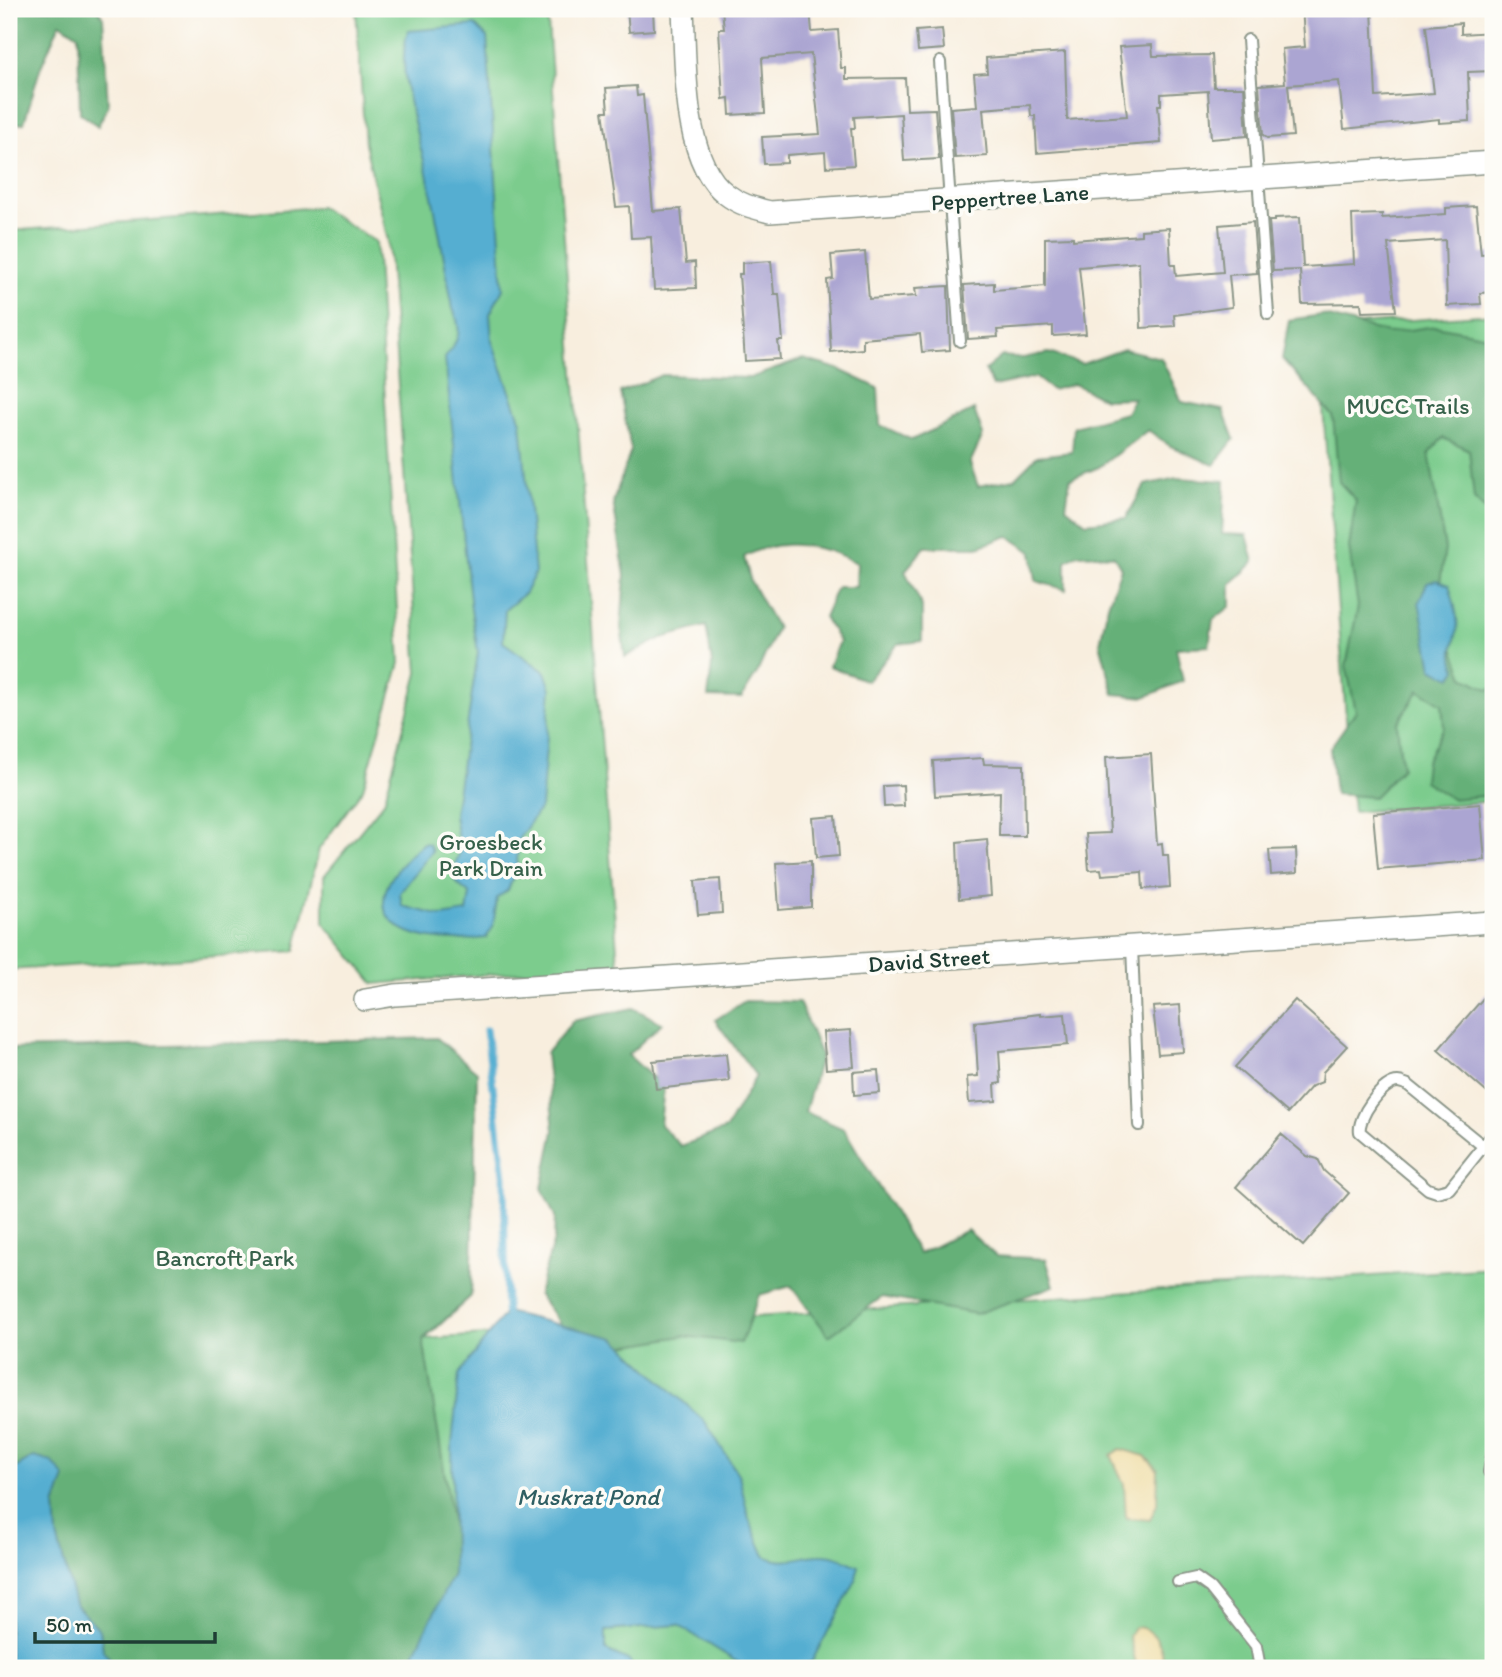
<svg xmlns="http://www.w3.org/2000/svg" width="1502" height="1677" viewBox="0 0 1502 1677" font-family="Itim,sans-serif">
	<rect width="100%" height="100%" fill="#fdfcf7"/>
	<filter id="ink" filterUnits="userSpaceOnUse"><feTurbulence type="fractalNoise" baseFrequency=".0143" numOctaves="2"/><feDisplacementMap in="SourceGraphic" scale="14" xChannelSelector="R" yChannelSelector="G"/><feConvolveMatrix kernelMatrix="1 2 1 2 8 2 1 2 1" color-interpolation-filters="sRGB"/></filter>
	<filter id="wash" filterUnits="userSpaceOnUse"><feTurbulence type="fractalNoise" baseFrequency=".00686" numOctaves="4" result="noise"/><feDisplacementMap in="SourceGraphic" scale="28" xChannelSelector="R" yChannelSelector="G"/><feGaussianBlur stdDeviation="1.57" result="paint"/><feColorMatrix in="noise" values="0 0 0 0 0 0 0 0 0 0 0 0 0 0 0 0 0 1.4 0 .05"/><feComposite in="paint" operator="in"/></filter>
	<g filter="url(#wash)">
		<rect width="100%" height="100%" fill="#f8eede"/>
		<g fill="#7ccc8d" stroke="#4e8460" stroke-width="2">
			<path d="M 356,9 L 547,9 L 618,964 L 374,984 L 324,923 L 324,876 L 384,802 L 418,673 L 388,241 L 365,144 Z"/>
			<path d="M 320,207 L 376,242 L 400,663 L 363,789 L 319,849 L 295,951 L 9,970 L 9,231 Z"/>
			<path d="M 1493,314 L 1493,801 L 1353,812 L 1317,327 Z"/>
			<path d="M 9,1049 L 477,1072 L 471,1296 L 425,1339 L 1493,1268 L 1493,1668 L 9,1668 Z"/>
		</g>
		<g fill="#65b078" stroke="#427656" stroke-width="2">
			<path d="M 9,9 L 98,9 L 103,17 L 108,106 L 98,126 L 80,113 L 78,35 L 60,23 L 40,69 L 24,123 L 9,125 Z"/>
			<path d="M 1322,315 L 1388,333 L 1436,326 L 1493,337 L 1493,584 L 1482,575 L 1493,518 L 1474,499 L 1469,450 L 1443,438 L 1429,453 L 1445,549 L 1437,604 L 1464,677 L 1489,690 L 1493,688 L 1493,795 L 1452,799 L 1424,781 L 1426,762 L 1444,727 L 1442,704 L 1419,690 L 1397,724 L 1402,768 L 1374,797 L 1335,794 L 1330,748 L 1356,711 L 1346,666 L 1358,606 L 1349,548 L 1356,500 L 1339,482 L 1333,416 L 1282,359 L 1289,320 Z"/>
			<path d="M 1124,349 L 1161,358 L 1182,402 L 1223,410 L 1234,439 L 1214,465 L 1170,446 L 1148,430 L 1099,467 L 1070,479 L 1066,507 L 1086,523 L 1126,518 L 1145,485 L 1177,478 L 1225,481 L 1222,534 L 1247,535 L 1254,562 L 1231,584 L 1231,606 L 1213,620 L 1209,646 L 1176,648 L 1183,681 L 1145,697 L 1114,694 L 1100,643 L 1108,605 L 1121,568 L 1114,556 L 1078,554 L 1066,561 L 1066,590 L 1036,581 L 1032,552 L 1008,536 L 978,547 L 925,547 L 905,571 L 922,606 L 922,641 L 898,644 L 867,681 L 829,666 L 839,641 L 824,617 L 837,587 L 856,587 L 857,563 C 823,545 779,536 744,557 L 751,582 L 777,628 L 757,673 L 741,698 L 708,697 L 712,663 L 706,626 L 662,638 L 625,657 L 621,627 L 625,576 L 613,502 L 631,450 L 620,392 L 662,375 L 750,378 L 803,359 L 838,369 L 878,388 L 880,425 L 912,440 L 974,410 L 983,435 L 970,463 L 978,486 L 1014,479 L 1037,456 L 1072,452 L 1074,427 L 1126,413 L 1134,398 L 1104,399 L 1074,384 L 1052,390 L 1035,377 L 993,386 L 985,370 L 1002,356 L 1023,358 L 1049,353 L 1082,364 Z"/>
			<path d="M 745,1001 L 799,1002 L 821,1055 L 805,1112 L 844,1129 L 919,1254 L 967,1230 L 996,1256 L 1046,1259 L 1054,1286 L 976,1314 L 882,1297 L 829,1336 L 791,1286 L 759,1295 L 741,1343 L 683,1336 L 612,1348 L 562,1326 L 538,1294 L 554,1239 L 555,1217 L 542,1188 L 554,1131 L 546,1053 L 573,1021 L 633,1008 L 662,1023 L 628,1055 L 664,1088 L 660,1125 L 681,1146 L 726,1129 L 756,1076 L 715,1020 Z"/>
			<path d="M 437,1038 L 477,1072 L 471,1296 L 423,1339 L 471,1638 L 434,1668 L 117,1668 L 103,1650 L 100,1630 L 75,1604 L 57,1536 L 55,1506 L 65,1477 L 34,1457 L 9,1472 L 9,1049 Z"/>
		</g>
		<g fill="#eeda9e" stroke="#868c69" stroke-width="2">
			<path d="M 1120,1449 L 1145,1456 L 1158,1470 L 1157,1504 L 1150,1520 L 1126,1518 L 1124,1484 L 1111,1455 Z"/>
			<path d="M 1134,1627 C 1155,1627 1167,1649 1161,1668 L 1137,1668 L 1129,1636 Z"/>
		</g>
		<g fill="#54aed1" stroke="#3a7682" stroke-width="2">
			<path d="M 475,25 L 487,37 L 503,289 L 490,314 L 492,341 L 521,422 L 535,573 L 525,593 L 505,610 L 503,642 L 545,672 L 551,689 L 541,807 L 518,840 L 517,868 L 508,890 L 497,898 L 493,927 L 486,938 C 405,949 339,916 423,843 L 429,844 L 432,851 L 400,893 L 402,906 L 442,916 L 467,912 L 470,894 L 455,882 L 453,870 L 460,851 L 454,815 L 478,652 L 471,609 L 445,358 C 459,340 463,331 453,309 C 445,266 438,221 428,178 C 420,139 394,69 408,31 Z"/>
			<path d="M 1436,580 L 1449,585 C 1453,599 1459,617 1457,631 C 1454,647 1449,653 1457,670 L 1451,678 L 1432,668 L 1419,602 L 1427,583 Z"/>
			<path d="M 506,1312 L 615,1338 L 706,1423 L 739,1476 L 749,1519 L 765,1556 C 788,1567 797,1555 820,1555 C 834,1554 846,1561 859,1566 L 855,1582 L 812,1661 L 800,1668 L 747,1668 L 678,1625 L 606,1631 L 606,1650 L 628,1660 L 635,1668 L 407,1668 L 453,1574 L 452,1444 L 459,1374 Z"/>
			<path d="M 34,1457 L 52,1462 L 65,1477 L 55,1506 L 57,1536 L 75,1604 L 100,1630 L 103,1650 L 117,1668 L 9,1668 L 9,1472 Z"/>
		</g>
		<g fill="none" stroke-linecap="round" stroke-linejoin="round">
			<path stroke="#54aed1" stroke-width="7" d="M 486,1030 L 504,1177 L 506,1312"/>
		</g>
		<g id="blocks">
			<g fill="#aba5d2">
				<path d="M 627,9 L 653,9 L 654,30 L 629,32 Z"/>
				<path d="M 722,9 L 810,9 L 812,32 L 838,30 L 841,68 L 846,68 L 846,79 L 905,78 L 907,110 L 935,109 L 939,159 L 904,161 L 901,114 L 854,117 L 855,128 L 851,128 L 854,165 L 826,167 L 825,152 L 787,155 L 787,163 L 764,164 L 762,137 L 820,134 L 811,54 L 762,58 L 765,113 L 730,115 L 729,98 L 723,99 L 719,29 L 724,29 Z"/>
				<path d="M 1302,9 L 1372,9 L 1376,97 L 1434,93 L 1426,26 L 1461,23 L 1461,34 L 1493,32 L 1493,71 L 1468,72 L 1470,121 L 1439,123 L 1439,119 L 1344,129 L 1339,81 L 1288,85 L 1293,136 L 1267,138 L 1263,135 L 1259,85 L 1285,83 L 1282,49 L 1305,47 Z"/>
				<path d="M 942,29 L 944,49 L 918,51 L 916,31 Z"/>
				<path d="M 1152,45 L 1153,56 L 1212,55 L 1214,87 L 1244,87 L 1247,136 L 1211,139 L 1208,91 L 1161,94 L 1161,105 L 1158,105 L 1161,143 L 1037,153 L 1035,116 L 1031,116 L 1030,105 L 983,109 L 987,156 L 955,158 L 951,108 L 977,106 L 974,74 L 987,73 L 986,58 L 1065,52 L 1067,120 L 1127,116 L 1119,47 Z"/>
				<path d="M 636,86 L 637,96 L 643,95 L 653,211 L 681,209 L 686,263 L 695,262 L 696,288 L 654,290 L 651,237 L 631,238 L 629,206 L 616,207 L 603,111 L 608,111 L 606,88 Z"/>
				<path d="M 1476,206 L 1481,254 L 1493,253 L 1493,292 L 1480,293 L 1481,304 L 1447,306 L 1445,240 L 1388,244 L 1396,311 L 1362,312 L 1361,303 L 1302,304 L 1300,270 L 1273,271 L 1269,221 L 1275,221 L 1275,218 L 1300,217 L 1303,267 L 1354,264 L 1352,215 L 1382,214 L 1382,218 L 1446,214 L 1446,208 Z"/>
				<path d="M 1253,222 L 1257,273 L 1229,275 L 1232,307 L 1174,315 L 1175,326 L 1141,328 L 1139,262 L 1079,267 L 1086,334 L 1053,336 L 1053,326 L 997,330 L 998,337 L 968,339 L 964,285 L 994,283 L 994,290 L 1045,286 L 1045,238 L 1073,237 L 1073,240 L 1141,235 L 1141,230 L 1169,228 L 1171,265 L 1175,265 L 1176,276 L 1223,272 L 1219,225 Z"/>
				<path d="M 865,252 L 869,299 L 916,296 L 915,288 L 948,286 L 950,350 L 922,352 L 920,334 L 863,339 L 863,349 L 831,352 L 827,280 L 833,279 L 831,255 Z"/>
				<path d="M 771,261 L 774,294 L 779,294 L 783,341 L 778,341 L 780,359 L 745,361 L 739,274 L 742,274 L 742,263 Z"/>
				<path d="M 1151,754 L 1157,844 L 1162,843 L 1163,855 L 1168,855 L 1170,887 L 1143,889 L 1142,872 L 1102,875 L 1101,869 L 1089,870 L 1086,834 L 1110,833 L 1106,757 Z"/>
				<path d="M 983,758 L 984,764 L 1024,765 L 1025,836 L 999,836 L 1000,792 L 935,796 L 933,761 Z"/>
				<path d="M 903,785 L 904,806 L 884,807 L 883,786 Z"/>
				<path d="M 1480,804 L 1485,860 L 1378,869 L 1373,813 Z"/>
				<path d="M 836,816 L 839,856 L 816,858 L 813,818 Z"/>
				<path d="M 987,839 L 991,896 L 959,899 L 957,842 Z"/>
				<path d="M 1296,849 L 1297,873 L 1271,875 L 1269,850 Z"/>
				<path d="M 811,861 L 811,907 L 779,910 L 776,863 Z"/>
				<path d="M 720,879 L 722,913 L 698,915 L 695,881 Z"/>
				<path d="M 1493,987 L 1493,1098 L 1438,1050 Z"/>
				<path d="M 1295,1000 L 1347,1046 L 1323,1072 L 1322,1082 L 1312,1086 L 1288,1113 L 1235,1067 Z"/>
				<path d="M 1180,1005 L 1183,1052 L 1158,1054 L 1153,1007 Z"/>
				<path d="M 1040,1014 L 1040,1016 L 1065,1014 L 1068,1045 L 999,1051 L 1001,1083 L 995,1084 L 996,1101 L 969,1103 L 967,1077 L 978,1076 L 975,1022 Z"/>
				<path d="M 851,1030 L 854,1067 L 826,1069 L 823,1032 Z"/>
				<path d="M 726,1054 L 729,1081 L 656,1089 L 653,1061 Z"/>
				<path d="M 878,1070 L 880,1093 L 854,1095 L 853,1072 Z"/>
				<path d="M 1281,1134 L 1307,1156 L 1318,1159 L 1324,1171 L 1349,1193 L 1303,1246 L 1236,1187 Z"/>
			</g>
		</g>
	</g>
	<g filter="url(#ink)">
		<use href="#blocks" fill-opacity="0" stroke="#8c9689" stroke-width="2"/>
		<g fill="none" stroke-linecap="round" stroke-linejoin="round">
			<defs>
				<g id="service">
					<path d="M 1248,40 L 1268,314"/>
					<path d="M 940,62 L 960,341"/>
					<path d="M 1132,946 L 1139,1125"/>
					<path d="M 1483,1146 L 1408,1085 C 1405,1084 1401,1082 1398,1082 C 1382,1082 1357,1118 1360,1132 L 1428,1189 L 1437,1192 L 1449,1189 L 1493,1134"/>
					<path d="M 1489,1472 L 1493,1450"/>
					<path d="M 1178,1582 L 1196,1578 L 1210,1588 L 1256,1646 L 1260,1668"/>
				</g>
				<g id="minor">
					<path d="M 683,9 C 686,60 681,160 726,194 C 740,205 754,208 770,212 L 1493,162"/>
					<path d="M 365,1000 L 395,995 L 1493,922"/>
				</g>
			</defs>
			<use href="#service" stroke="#8c9689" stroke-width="14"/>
			<use href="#minor" stroke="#8c9689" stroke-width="24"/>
			<use href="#service" stroke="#fff" stroke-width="10"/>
			<use href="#minor" stroke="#fff" stroke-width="21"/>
		</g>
	</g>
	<g text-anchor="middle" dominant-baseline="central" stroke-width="7" stroke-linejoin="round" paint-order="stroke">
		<g font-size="23" fill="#1f3d34" stroke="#fdfcf7">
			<text transform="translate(1010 197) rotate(-4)">Peppertree Lane</text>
			<text transform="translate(929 960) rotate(-4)">David Street</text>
		</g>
		<g font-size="23" fill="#36614a" stroke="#fdfcf7">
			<text x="1408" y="406">MUCC Trails</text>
			<text x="491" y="842">Groesbeck<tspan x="491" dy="26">Park Drain</tspan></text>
			<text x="225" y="1258">Bancroft Park</text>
		</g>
		<g font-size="24" font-style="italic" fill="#2f5f63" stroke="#fdfcf7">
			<text x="588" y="1496">Muskrat Pond</text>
		</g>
	</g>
	<rect width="1502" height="1677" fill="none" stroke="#fdfcf7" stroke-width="35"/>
	<path d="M35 1632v10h180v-10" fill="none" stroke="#1f3d34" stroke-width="3.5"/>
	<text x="46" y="1632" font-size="21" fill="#1f3d34" stroke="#fdfcf7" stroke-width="5" paint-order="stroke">50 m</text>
</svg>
